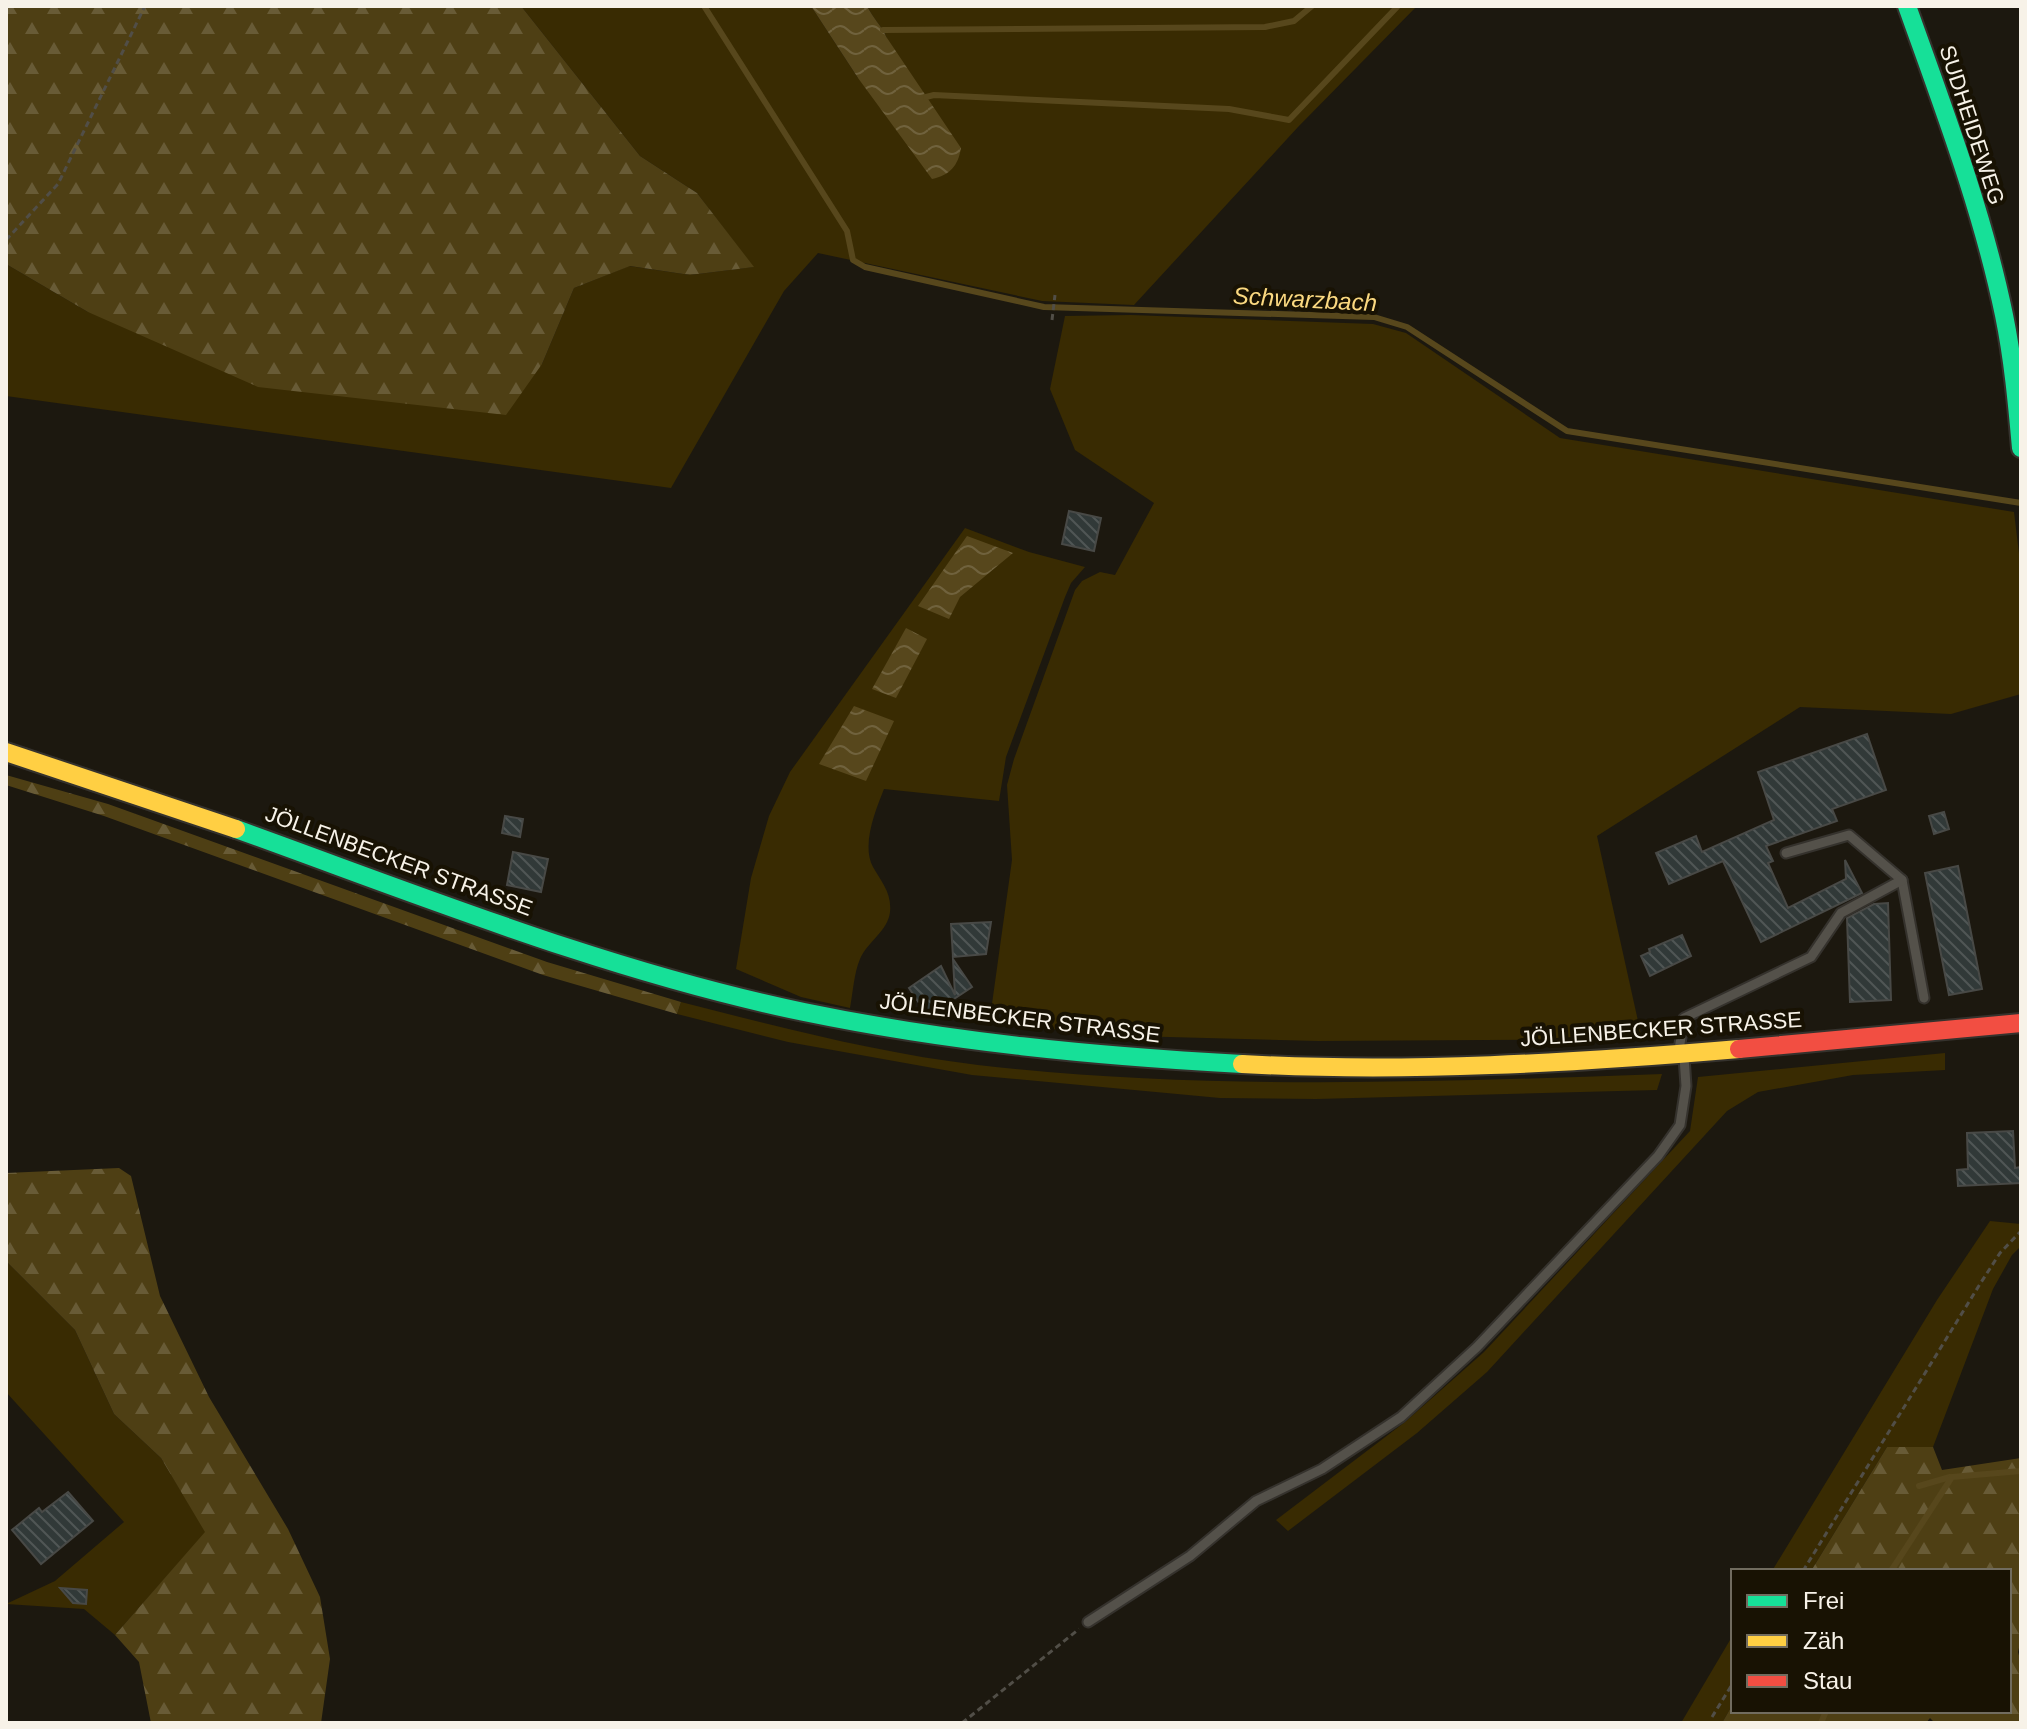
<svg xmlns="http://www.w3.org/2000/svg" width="2027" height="1729" viewBox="0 0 2027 1729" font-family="Helvetica,sans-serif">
	<defs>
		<pattern id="forest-firs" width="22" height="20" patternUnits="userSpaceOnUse" patternTransform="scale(2)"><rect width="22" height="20" fill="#4e3f14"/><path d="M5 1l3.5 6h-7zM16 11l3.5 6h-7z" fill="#685b36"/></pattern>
		<pattern id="water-waves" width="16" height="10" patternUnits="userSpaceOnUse" patternTransform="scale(2)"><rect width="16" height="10" fill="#57471c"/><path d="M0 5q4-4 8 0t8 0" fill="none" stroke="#70623d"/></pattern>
		<pattern id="building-back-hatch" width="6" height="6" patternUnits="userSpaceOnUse" patternTransform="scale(2)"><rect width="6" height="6" fill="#313938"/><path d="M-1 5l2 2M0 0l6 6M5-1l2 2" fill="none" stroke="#505655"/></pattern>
	</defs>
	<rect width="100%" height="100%" fill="#1c180f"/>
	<g fill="#392b02">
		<path d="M 521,6 L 811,6 L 858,78 L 887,38 C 881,25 873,18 867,6 L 1417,6 L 1298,127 L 1134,305 L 1042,301 L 818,253 L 784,291 L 671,488 L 6,396 L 6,264 L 88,312 L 542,364 L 574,288 L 629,266 L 690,275 L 753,267 L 697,193 L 640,156 Z"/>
		<path d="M 1131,315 L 1373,324 L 1406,333 L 1560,438 L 2014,512 L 2021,570 L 2021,694 L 1951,714 L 1800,707 L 1597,836 L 1642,1039 L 1318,1041 L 1131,1036 L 1015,1026 L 1008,1015 L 991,1011 L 1012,860 L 1007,785 L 1014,759 L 1075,590 L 1082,581 L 1100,572 L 1115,575 L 1154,503 L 1075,450 L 1050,389 L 1065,316 Z"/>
		<path d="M 965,528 L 1029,552 L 1085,567 L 1071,583 L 1065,597 L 1006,757 L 999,801 L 884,789 C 876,809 861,845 873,867 C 881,881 892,893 890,912 C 888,931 867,942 860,959 C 854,973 853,992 850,1008 L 801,997 L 736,969 L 751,878 L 769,816 L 790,772 Z"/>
		<path d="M 681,1002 C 779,1027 877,1053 978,1065 C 1205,1091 1434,1082 1662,1074 L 1657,1090 L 1316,1099 L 1220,1098 L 972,1075 L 788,1042 L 677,1014 Z"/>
		<path d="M 1945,1053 L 1945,1070 L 1853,1075 L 1758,1092 L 1727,1111 L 1487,1372 L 1417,1433 L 1288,1531 L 1276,1520 L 1405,1422 L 1484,1352 L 1690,1131 L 1698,1077 Z"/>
		<path d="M 1990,1221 L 2021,1224 L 2021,1246 L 2012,1255 L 1993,1289 L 1933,1447 L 1887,1447 L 1811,1571 L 1772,1571 L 1937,1300 Z"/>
		<path d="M 6,1261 L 75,1330 L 114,1414 L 161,1458 L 206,1532 L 115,1635 L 84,1609 L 6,1604 L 55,1581 L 124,1522 L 6,1392 Z"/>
		<path d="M 1733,1635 L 1733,1704 L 1722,1723 L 1681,1723 Z"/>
	</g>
	<g fill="url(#forest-firs)">
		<path d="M 6,6 L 521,6 L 640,156 L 697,193 L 754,267 L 690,275 L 630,266 L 574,288 L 542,364 L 506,415 L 258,387 L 88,312 L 6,264 Z"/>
		<path d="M 6,775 L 108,804 L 547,962 L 681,1002 L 677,1014 L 543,975 L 104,816 L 6,785 Z"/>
		<path d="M 119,1168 L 131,1176 L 160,1296 L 209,1397 L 288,1529 L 320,1597 L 330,1659 L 321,1723 L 151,1723 L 139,1662 L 115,1635 L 205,1532 L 161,1458 L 114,1414 L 75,1330 L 6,1261 L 6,1173 Z"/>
		<path d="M 1887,1447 L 1933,1447 L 1942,1470 L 2021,1458 L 2021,1639 L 2018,1652 L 2021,1663 L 2021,1723 L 1935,1723 L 1930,1718 L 1926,1723 L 1722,1723 L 1733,1704 L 1733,1711 L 2009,1711 L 2009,1571 L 1811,1571 Z"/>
	</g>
	<g fill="url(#water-waves)">
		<path d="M 811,6 L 867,6 C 873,18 881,25 887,38 L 961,148 C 958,166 950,175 932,179 L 858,78 Z"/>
		<path d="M 967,536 L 1013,553 L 960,597 L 949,619 L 918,606 Z"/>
		<path d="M 906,628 L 927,639 L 896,698 L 872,689 Z"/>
		<path d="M 854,706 L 894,721 L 866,781 L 819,764 Z"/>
	</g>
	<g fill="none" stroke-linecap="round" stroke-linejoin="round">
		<g stroke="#57471c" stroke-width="6">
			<path d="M 704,6 L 847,231 L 853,260 L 865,267 L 1044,307 L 1374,317 L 1407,327 L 1567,431 L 2021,503"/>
			<path d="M 883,30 L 1265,27 L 1294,21 L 1312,6"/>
			<path d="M 926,97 L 934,95 L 1229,109 L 1289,120 L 1398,6"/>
			<path d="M 1919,1486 L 1950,1477"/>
			<path d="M 1891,1571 L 1952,1477 L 2021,1471"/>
			<path d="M 1821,1723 L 1826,1711"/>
		</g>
	</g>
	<g fill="url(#building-back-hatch)" stroke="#484946" stroke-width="2">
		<path d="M 1069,511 L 1101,518 L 1094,551 L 1062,544 Z"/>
		<path d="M 1867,734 L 1886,790 L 1832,809 L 1837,821 L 1766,846 L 1773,861 L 1768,863 L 1788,908 L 1846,879 L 1845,860 L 1862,893 L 1761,942 L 1723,861 L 1669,884 L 1656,853 L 1696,836 L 1702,852 L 1774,820 L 1758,772 Z"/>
		<path d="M 1944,812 L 1949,829 L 1934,834 L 1929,816 Z"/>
		<path d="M 505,816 L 523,819 L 520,837 L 502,833 Z"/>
		<path d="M 513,852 L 548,859 L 541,892 L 507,885 Z"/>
		<path d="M 1958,866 L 1982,989 L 1949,995 L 1925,873 Z"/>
		<path d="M 1888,903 L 1891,1000 L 1850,1002 L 1847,918 L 1874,904 Z"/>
		<path d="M 991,922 L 986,954 L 953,957 L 951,924 Z"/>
		<path d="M 1682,935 L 1691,956 L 1650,976 L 1641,956 L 1650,952 L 1649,949 Z"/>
		<path d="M 953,959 L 972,987 L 928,1016 L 909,988 L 941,966 L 955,995 Z"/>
		<path d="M 2013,1131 L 2015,1168 L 2021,1167 L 2021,1183 L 1958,1186 L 1957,1170 L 1968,1169 L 1967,1133 Z"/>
		<path d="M 68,1492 L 93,1521 L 41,1564 L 12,1530 L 39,1508 L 42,1512 Z"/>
		<path d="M 60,1588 L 87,1590 L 86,1604 L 73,1603 Z"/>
	</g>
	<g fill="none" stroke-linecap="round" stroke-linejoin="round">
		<defs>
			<g id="lane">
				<path d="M 1786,853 L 1849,835 L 1902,880 L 1924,998"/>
				<path d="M 1679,1050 L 1684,1018 L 1811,957 L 1841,913 L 1902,880"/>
				<path d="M 1088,1622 L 1190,1556 L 1256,1501 L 1322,1469 L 1401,1417 L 1477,1347 L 1658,1156 L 1680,1125 L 1686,1086 L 1684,1057"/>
			</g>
			<g id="fast">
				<path d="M 1907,6 C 1943,107 1982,209 2004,315 C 2013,359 2017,403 2021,448"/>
				<path d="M 236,829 C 422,896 610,972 804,1012 C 949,1042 1095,1056 1242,1064"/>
			</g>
			<g id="slow">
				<path d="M 6,752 L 236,829"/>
				<path d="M 1242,1064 C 1405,1073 1576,1063 1739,1049"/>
			</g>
			<path id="jam" d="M 1739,1049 L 2021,1023"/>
		</defs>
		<use href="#lane" stroke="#35322d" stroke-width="13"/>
		<use href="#fast" stroke="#35322d" stroke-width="22"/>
		<use href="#slow" stroke="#35322d" stroke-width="22"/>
		<use href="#jam" stroke="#35322d" stroke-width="22"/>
		<g stroke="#514e47" stroke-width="3" stroke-dasharray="6 4" stroke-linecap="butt">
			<path d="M 6,240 L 58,184 L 145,6"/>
			<path d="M 1052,320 L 1055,295"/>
			<path d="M 1803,1571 L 1980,1284 L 2000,1253 L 2021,1231"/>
			<path d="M 1712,1717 L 1733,1683"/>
			<path d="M 962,1723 L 1079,1629"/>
		</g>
		<use href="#lane" stroke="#54514a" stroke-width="9"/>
		<use href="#fast" stroke="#16e098" stroke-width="18"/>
		<use href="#slow" stroke="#ffcf43" stroke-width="18"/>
		<use href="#jam" stroke="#f24e42" stroke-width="18"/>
	</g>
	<g text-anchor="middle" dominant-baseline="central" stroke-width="8" stroke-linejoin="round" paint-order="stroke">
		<g font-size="22" fill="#f7f2e8" stroke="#181203">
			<text transform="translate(1972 125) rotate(72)">SUDHEIDEWEG</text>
			<text transform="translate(399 861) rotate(20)">JÖLLENBECKER STRASSE</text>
			<text transform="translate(1020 1018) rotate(7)">JÖLLENBECKER STRASSE</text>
			<text transform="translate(1661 1029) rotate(-4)">JÖLLENBECKER STRASSE</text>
		</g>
		<g font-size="24" font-style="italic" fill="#fbd980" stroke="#181203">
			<text transform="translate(1305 299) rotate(3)">Schwarzbach</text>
		</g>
	</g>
	<rect width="2027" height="1729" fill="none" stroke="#f7f2e8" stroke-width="16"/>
	<rect x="1731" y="1569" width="280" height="144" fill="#181203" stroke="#716c5f" stroke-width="2"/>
	<rect x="1747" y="1595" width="40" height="12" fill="#16e098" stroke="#716c5f" stroke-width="2"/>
	<text x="1803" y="1609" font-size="24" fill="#f7f2e8">Frei</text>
	<rect x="1747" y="1635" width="40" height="12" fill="#ffcf43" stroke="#716c5f" stroke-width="2"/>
	<text x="1803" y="1649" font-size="24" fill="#f7f2e8">Zäh</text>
	<rect x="1747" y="1675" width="40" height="12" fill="#f24e42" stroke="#716c5f" stroke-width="2"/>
	<text x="1803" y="1689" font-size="24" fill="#f7f2e8">Stau</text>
</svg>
